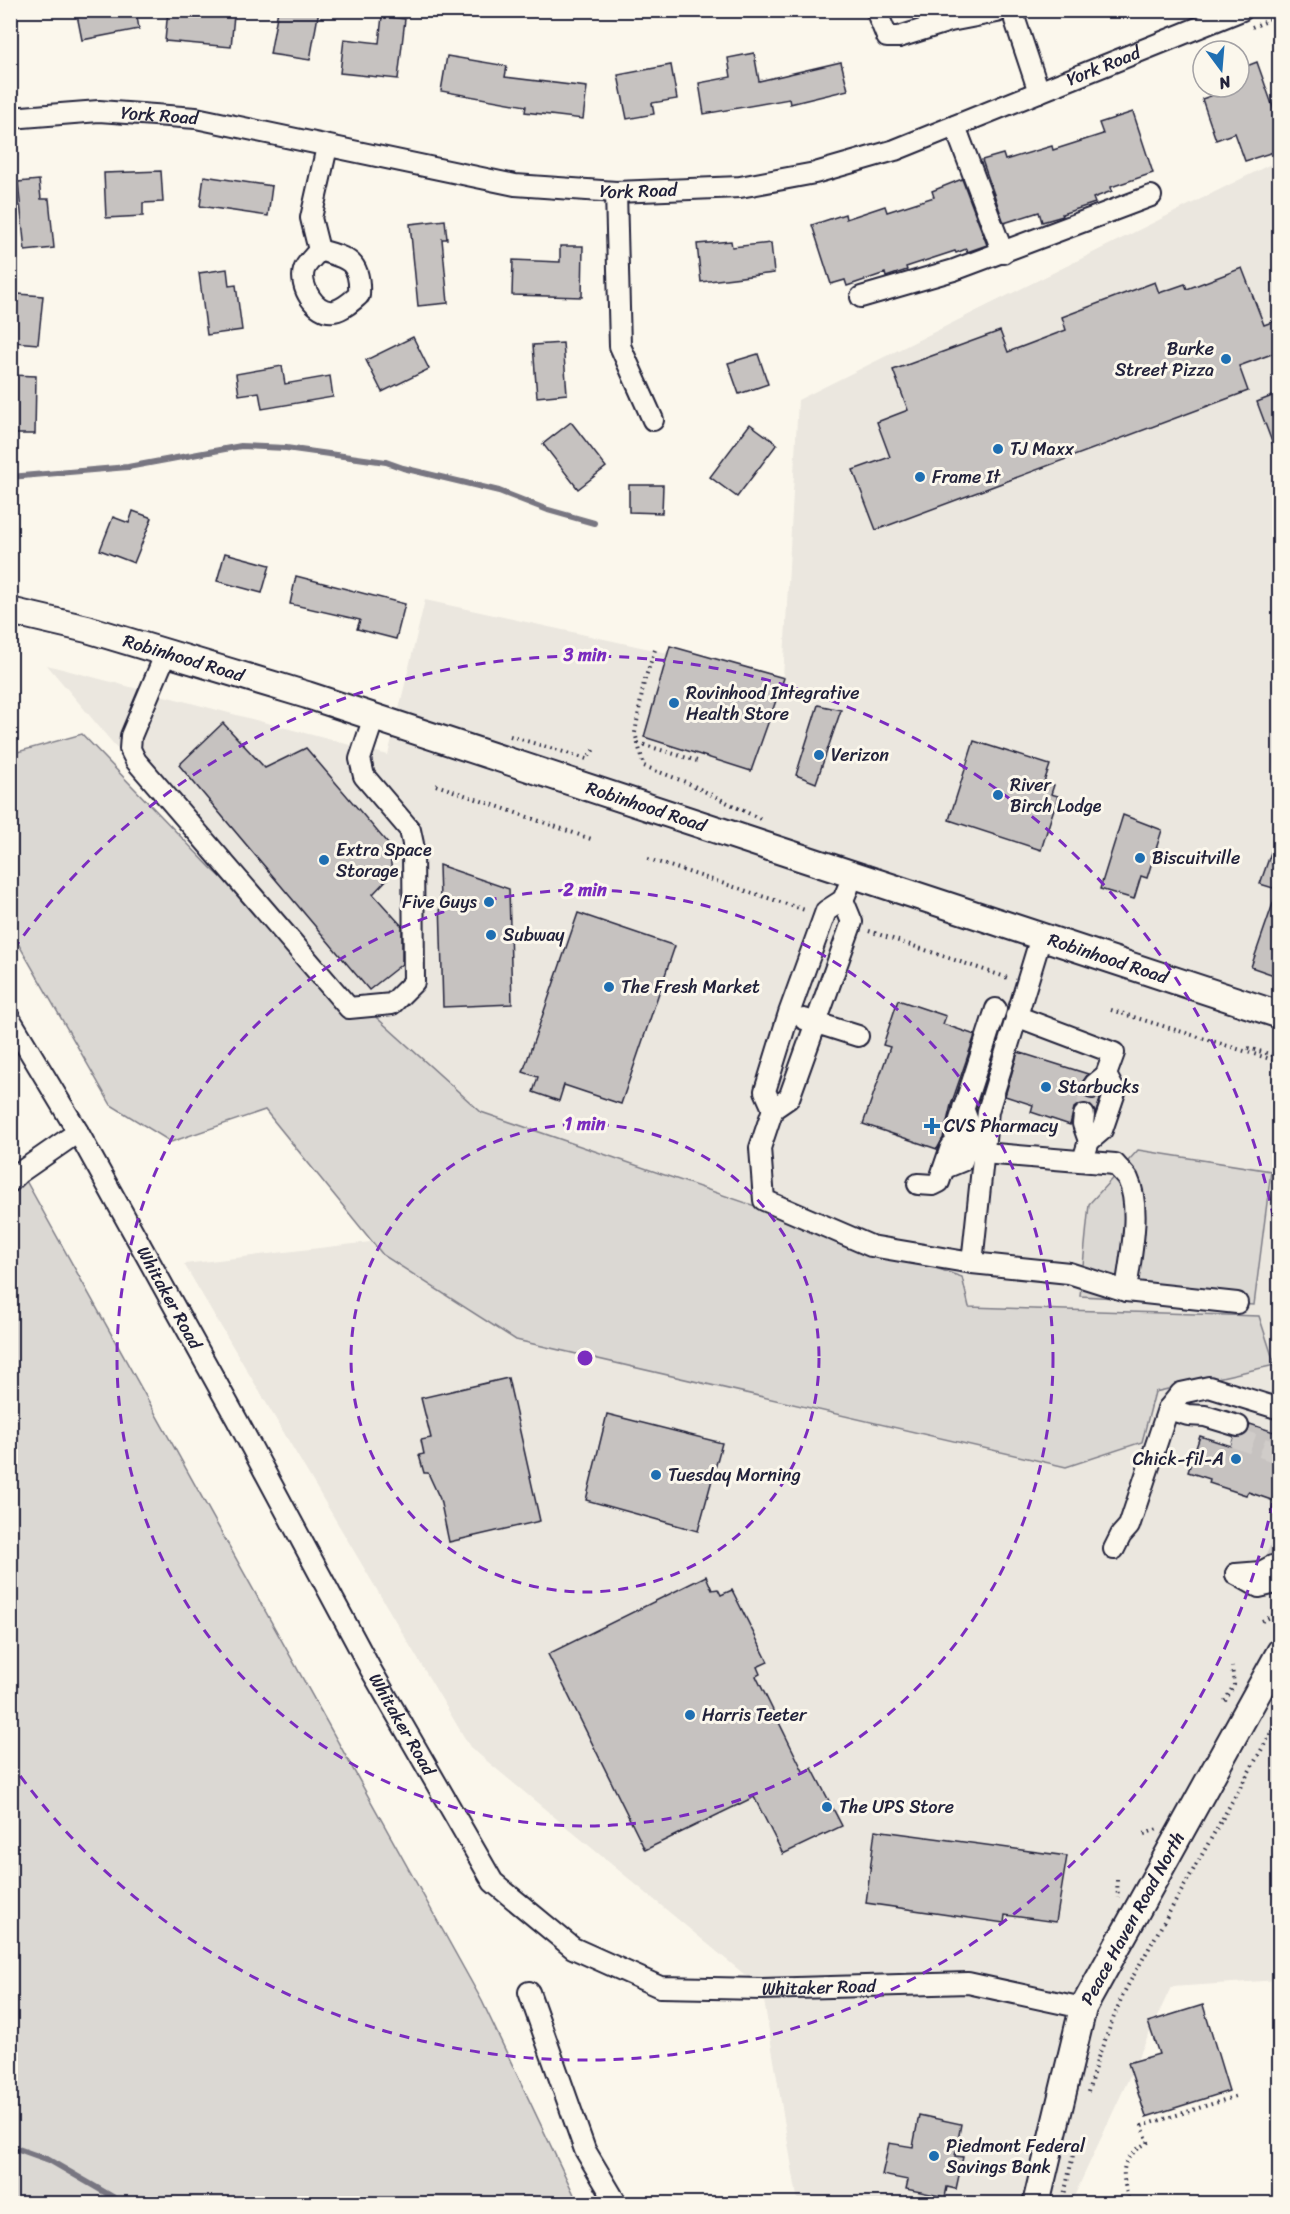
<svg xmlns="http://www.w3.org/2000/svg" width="1290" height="2214" viewBox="0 0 1290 2214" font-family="Sriracha,sans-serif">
	<rect width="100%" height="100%" fill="#fbf7ec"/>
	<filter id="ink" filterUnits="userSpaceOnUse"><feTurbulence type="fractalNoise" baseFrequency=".0167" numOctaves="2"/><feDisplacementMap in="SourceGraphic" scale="12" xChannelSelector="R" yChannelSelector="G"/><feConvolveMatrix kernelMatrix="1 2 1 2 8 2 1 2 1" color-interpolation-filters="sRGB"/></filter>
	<g filter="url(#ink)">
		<path fill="#ebe7df" d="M 1279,160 L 1279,1980 L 1171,1987 L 1071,2203 L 798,2203 L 762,1989 L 470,1747 L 184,1264 L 370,1242 L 420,1173 L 448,1141 L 47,665 L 388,755 L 425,600 L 783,678 L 798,400 Z"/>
		<g fill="#dbd8d3" stroke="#7e7d87" stroke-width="1.5">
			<path d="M 82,734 L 211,868 L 481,1112 L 962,1277 L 969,1307 L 1259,1316 L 1275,1365 L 1155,1392 L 1142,1442 L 1066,1467 L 516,1340 L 383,1255 L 265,1110 L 171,1142 L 111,1105 L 11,931 L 10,754 Z"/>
			<path d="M 1138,1150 L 1271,1171 L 1254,1305 L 1080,1296 L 1089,1204 Z"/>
			<path d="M 10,1152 L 482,2001 L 578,2203 L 11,2203 Z"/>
		</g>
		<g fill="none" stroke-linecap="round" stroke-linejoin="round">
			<g stroke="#787681" stroke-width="6">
				<path d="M 10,477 L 128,467 L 241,446 L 286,448 L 386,462 L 403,468 L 499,491 L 548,510 L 594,523"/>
				<path d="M 10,2146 L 49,2160 L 125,2204"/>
			</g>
		</g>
		<g fill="#c6c2c0" stroke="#22223b" stroke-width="1.5">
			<path d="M 76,10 L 136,10 L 139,29 L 82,40 Z"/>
			<path d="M 168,10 L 234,15 L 231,47 L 165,41 Z"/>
			<path d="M 278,10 L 319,10 L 310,60 L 270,54 Z"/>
			<path d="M 382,16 L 405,19 L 398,79 L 340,73 L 344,39 L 379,43 Z"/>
			<path d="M 754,53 L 759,81 L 841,62 L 848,90 L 790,104 L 789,99 L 704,114 L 699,83 L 731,77 L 728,58 Z"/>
			<path d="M 447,56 L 507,66 L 505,77 L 587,87 L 583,119 L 525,112 L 526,106 L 441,91 Z"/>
			<path d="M 1257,62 L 1275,113 L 1280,112 L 1280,150 L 1245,161 L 1235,133 L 1216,140 L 1202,99 L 1225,91 L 1224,87 L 1239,87 L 1239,69 Z"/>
			<path d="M 671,65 L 677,99 L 652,103 L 654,114 L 627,119 L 618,75 Z"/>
			<path d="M 1133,112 L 1153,173 L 1111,187 L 1112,191 L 1093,198 L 1095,203 L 1062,214 L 1063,216 L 1042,222 L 1039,212 L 1004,223 L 982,160 L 1003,154 L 1005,160 L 1052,146 L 1053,150 L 1103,134 L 1099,123 Z"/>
			<path d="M 161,171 L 163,202 L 143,203 L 143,216 L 106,218 L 104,173 Z"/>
			<path d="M 204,176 L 272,186 L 268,216 L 200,206 Z"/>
			<path d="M 962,179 L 987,245 L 967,252 L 966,249 L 956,253 L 955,251 L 906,267 L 907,270 L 886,277 L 885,273 L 847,286 L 845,280 L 831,284 L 812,225 L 845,214 L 846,219 L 885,206 L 887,212 L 934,197 L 932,191 Z"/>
			<path d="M 39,180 L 41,199 L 49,199 L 54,248 L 25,251 L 18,182 Z"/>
			<path d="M 445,220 L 447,239 L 442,239 L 448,303 L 418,306 L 410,224 Z"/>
			<path d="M 731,241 L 732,247 L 771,243 L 774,273 L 701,282 L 697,244 Z"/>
			<path d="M 560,246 L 583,246 L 582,297 L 512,295 L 513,260 L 560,262 Z"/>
			<path d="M 1242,268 L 1264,325 L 1280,319 L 1280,351 L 1239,366 L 1248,391 L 876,530 L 853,470 L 890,457 L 877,422 L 908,410 L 893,370 L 1000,331 L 1008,352 L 1066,330 L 1062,317 L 1155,282 L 1159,293 L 1185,284 L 1187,289 Z"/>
			<path d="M 227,269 L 229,286 L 236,285 L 242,330 L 207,335 L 199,273 Z"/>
			<path d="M 18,294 L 43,296 L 38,344 L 14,342 Z"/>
			<path d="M 413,337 L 429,369 L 382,392 L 366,360 Z"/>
			<path d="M 563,343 L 567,394 L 537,397 L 533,345 Z"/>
			<path d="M 758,354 L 768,384 L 739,394 L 728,363 Z"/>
			<path d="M 282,366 L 285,384 L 330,376 L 333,397 L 262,409 L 259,392 L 239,395 L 236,374 Z"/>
			<path d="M 10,375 L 36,376 L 35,434 L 10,434 Z"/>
			<path d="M 1280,393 L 1280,458 L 1278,458 L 1257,402 Z"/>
			<path d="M 571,422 L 606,467 L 578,489 L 543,444 Z"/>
			<path d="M 750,424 L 777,444 L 737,497 L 710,477 Z"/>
			<path d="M 629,485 L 663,485 L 662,513 L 629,512 Z"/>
			<path d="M 133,511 L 152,518 L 134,563 L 100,550 L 113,517 L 129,523 Z"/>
			<path d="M 225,553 L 270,565 L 262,593 L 217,581 Z"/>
			<path d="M 296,576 L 405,604 L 396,639 L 357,629 L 360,620 L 290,604 Z"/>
			<path d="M 670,646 L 784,678 L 751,771 L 644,737 Z"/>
			<path d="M 818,705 L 841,710 L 816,783 L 796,775 Z"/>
			<path d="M 223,723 L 265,768 L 306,748 L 389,845 L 392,874 L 373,894 L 402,926 L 402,964 L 369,990 L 179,765 Z"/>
			<path d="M 974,741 L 1050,765 L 1044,782 L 1054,785 L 1051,794 L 1058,796 L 1041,850 L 949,820 Z"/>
			<path d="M 1123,815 L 1162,830 L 1147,878 L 1141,876 L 1134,899 L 1100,889 Z"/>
			<path d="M 1277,835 L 1280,835 L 1280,890 L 1260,884 Z"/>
			<path d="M 439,865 L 509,889 L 512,1004 L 443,1007 Z"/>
			<path d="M 1277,892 L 1280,893 L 1280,958 L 1274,975 L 1251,967 Z"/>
			<path d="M 578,913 L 675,946 L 621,1104 L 564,1085 L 559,1101 L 533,1092 L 538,1077 L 523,1072 Z"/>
			<path d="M 898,1000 L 946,1016 L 943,1024 L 975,1035 L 951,1105 L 943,1138 L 937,1149 L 863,1124 L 890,1047 L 883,1045 Z"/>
			<path d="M 1018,1052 L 1088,1074 L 1080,1086 L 1081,1092 L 1084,1097 L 1090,1100 L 1096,1099 L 1101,1096 L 1095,1112 L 1091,1105 L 1085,1103 L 1079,1104 L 1074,1108 L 1070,1125 L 1031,1112 L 1033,1105 L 1005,1096 Z"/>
			<path d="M 508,1378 L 540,1521 L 449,1542 L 440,1499 L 428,1473 L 424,1473 L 419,1455 L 424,1454 L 421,1440 L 431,1438 L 421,1398 Z"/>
			<path d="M 607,1414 L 722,1443 L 698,1531 L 586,1500 Z"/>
			<path d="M 1250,1424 L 1280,1434 L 1280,1503 L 1248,1492 L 1246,1495 L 1209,1483 L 1210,1479 L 1188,1472 L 1200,1436 L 1231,1446 L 1234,1437 L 1240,1438 L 1247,1434 Z"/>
			<path d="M 706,1576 L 712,1590 L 718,1589 L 721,1595 L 732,1590 L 768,1662 L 757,1667 L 760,1674 L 756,1676 L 804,1773 L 812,1768 L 842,1826 L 783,1854 L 754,1797 L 645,1850 L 548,1654 Z"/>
			<path d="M 875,1830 L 1067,1856 L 1056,1922 L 1005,1915 L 1004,1923 L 866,1903 Z"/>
			<path d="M 1203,2005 L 1229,2091 L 1146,2117 L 1128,2063 L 1159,2054 L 1148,2022 Z"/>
			<path d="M 919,2115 L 961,2124 L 955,2156 L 963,2157 L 956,2189 L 947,2187 L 945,2197 L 906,2189 L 908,2180 L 882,2175 L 889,2143 L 913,2147 Z"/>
		</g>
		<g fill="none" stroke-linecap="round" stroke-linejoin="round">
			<g stroke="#d0ccc9" stroke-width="20" stroke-dasharray="20 10" stroke-linecap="butt">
				<path d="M 1084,1115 L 1092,1088"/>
				<path d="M 1234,1437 L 1280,1454"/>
				<path d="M 1272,1566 L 1280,1548"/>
			</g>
			<defs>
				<g id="minor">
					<path d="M 876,10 L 887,37 L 899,37 L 950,21 L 997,12"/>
					<path d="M 1015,20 L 1039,92"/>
					<path id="s1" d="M 10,118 L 99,111 L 196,118 L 515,185 L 616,192 L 740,187 L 815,173 L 895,150 L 1242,10"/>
					<path d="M 955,126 L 1003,253"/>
					<path d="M 616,192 L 620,346 L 653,420"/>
					<path d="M 319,250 C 348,258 361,261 359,295 C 352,301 344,309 334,311 C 315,314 299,286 304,270 C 306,263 315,256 319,250 L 311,218 L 327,147"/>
					<path d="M 861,297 L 954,270 L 1151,196"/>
					<path d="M 166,653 L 131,736 L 130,749 L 136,761 L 349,1008 L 392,1004 L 414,982 L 413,844 L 410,830 L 364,776 L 360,759 L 374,717"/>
					<path d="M 843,900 L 852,922 L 789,1098 L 773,1109 L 760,1148 L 764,1200 L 871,1246 L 972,1263"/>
					<path d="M 1041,937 L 988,1111 L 972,1263 L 1069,1273 L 1126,1291 L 1237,1303"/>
					<path d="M 1016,1016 L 1114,1053 L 1106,1075 L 1115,1092 L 1102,1130 L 1089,1141 L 1083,1160"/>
					<path id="s2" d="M 10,1019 L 78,1132 L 237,1420 L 371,1670 L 493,1882 L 573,1948 L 660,1987 L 762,1989 L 968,1983 L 1083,2008"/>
					<path d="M 804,1019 L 858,1036"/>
					<path d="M 1092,1088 L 1095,1084 L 1106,1075"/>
					<path d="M 773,1109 L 765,1091 L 789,1013 L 826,911 L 843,900 L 848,888"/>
					<path d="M 1084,1115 L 1083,1124 L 1089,1141"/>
					<path d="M 955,1135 L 996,1009"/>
					<path d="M 983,1153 L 1115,1164 C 1119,1169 1125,1174 1128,1179 C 1142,1209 1130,1258 1126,1291"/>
					<path d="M 945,1168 L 962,1161 L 972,1132 L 963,1108"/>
					<path d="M 10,1182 L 19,1173 L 78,1132"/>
					<path d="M 918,1184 L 933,1185 L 939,1182 L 951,1147"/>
					<path d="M 1168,1409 L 1188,1415 L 1205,1416 L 1238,1426"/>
					<path d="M 1114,1549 L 1121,1535 L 1129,1526 L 1168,1409 L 1181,1393 L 1209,1387 L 1280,1409"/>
					<path d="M 1236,1574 L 1259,1587 L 1276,1583 L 1280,1576"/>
					<path d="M 1236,1574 L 1261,1572 L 1272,1566"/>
					<path d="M 529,1992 L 585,2150 L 617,2204"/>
				</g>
				<g id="major">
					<path id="s3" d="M 10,611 L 87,629 L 307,695 L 1280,1015"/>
					<path id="s4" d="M 1036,2204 L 1083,2008 L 1280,1652"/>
				</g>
			</defs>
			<use href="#minor" stroke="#22223b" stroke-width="24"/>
			<use href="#major" stroke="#22223b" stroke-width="30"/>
			<g stroke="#22223b" stroke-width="4" stroke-dasharray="1.5 4.5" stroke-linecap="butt">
				<path d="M 1252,27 L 1280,16"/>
				<path d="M 655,650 L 644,682 L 635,733 L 644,766 L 688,783 L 760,819"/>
				<path d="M 510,736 L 587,759 L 594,749"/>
				<path d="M 638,743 L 697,761"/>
				<path d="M 436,785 L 594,840"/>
				<path d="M 648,859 L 805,910"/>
				<path d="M 869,931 L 1008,978"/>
				<path d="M 1111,1010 L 1280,1062"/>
				<path d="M 1248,1048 L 1280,1057"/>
				<path d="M 1262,1621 L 1273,1616 L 1280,1604"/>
				<path d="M 1225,1701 L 1234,1685 L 1232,1667"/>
				<path d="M 1144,1834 L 1158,1829"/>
				<path d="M 1117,1880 L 1118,1898"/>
				<path d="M 1088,2092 L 1097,2060 L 1123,1994 L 1280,1717"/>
				<path d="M 1062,2204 L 1073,2155"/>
				<path d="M 1126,2204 L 1128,2198 C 1121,2169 1120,2159 1148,2142 L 1142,2126 L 1237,2096"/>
			</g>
			<use href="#minor" stroke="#fbf7ec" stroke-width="20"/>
			<use href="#major" stroke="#fbf7ec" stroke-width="26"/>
		</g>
	</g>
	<g fill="none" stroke="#7b2cbf" stroke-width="3" stroke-dasharray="10 8">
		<circle cx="585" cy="1358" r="234"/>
		<circle cx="585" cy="1358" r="468"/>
		<path d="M1279 1468A703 703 0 0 1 13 1766M13 950A703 703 0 0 1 1279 1248"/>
	</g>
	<g fill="#1f6fb2" stroke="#fbf7ec" stroke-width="2">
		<circle cx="1226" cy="359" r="6"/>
		<circle cx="998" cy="449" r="6"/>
		<circle cx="920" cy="477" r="6"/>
		<circle cx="674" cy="703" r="6"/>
		<circle cx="819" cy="755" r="6"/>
		<circle cx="998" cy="795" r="6"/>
		<circle cx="1140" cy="858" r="6"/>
		<circle cx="324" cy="860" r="6"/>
		<circle cx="489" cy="902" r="6"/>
		<circle cx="491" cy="935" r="6"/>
		<circle cx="609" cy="987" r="6"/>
		<circle cx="1046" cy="1087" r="6"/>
		<path d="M929 1117h6v6h6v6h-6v6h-6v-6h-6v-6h6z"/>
		<circle cx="1236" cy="1459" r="6"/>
		<circle cx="656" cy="1475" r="6"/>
		<circle cx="690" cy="1715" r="6"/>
		<circle cx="827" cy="1807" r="6"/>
		<circle cx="934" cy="2156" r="6"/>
	</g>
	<g text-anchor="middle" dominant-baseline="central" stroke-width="6" stroke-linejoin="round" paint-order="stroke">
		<g font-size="18" fill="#22223b" stroke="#fbf7ec">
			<text stroke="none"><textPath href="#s1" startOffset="1122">York Road</textPath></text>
			<text stroke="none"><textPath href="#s1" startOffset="150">York Road</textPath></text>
			<text stroke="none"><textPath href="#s1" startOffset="636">York Road</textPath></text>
			<text stroke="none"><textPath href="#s3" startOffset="180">Robinhood Road</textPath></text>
			<text stroke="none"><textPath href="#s3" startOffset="666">Robinhood Road</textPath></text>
			<text stroke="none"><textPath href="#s3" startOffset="1152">Robinhood Road</textPath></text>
			<text stroke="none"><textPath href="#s2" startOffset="321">Whitaker Road</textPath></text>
			<text stroke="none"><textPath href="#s2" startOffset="807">Whitaker Road</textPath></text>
			<text stroke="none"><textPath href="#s4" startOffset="304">Peace Haven Road North</textPath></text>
			<text stroke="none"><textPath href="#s2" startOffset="1347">Whitaker Road</textPath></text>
		</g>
		<g font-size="18" fill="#22223b" stroke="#fbf7ec" text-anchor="start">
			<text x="1214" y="349" text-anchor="end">Burke<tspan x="1214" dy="21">Street Pizza</tspan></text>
			<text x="1010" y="449">TJ Maxx</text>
			<text x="932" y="477">Frame It</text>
			<text x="686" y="693">Rovinhood Integrative<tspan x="686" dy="21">Health Store</tspan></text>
			<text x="831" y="755">Verizon</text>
			<text x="1010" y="785">River<tspan x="1010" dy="21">Birch Lodge</tspan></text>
			<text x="336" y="850">Extra Space<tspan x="336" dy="21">Storage</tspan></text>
			<text x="1152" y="858">Biscuitville</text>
			<text x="477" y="902" text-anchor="end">Five Guys</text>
			<text x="503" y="935">Subway</text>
			<text x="621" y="987">The Fresh Market</text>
			<text x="1058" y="1087">Starbucks</text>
			<text x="944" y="1126">CVS Pharmacy</text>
			<text x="1224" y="1459" text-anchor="end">Chick-fil-A</text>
			<text x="668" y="1475">Tuesday Morning</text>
			<text x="702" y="1715">Harris Teeter</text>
			<text x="839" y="1807">The UPS Store</text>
			<text x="946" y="2146">Piedmont Federal<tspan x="946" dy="21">Savings Bank</tspan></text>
		</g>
	</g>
	<circle cx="585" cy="1358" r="9" fill="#7b2cbf" stroke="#fbf7ec" stroke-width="3"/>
	<g font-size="18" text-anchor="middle" font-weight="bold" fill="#7b2cbf" stroke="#fbf7ec" stroke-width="6" stroke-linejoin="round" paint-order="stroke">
		<text x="585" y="661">3 min</text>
		<text x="585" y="896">2 min</text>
		<text x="585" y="1130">1 min</text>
	</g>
	<rect width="1290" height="2214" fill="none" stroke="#fbf7ec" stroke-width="36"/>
	<rect x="18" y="18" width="1254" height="2178" fill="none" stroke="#22223b" stroke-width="2" filter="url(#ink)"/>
	<g transform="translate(1221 69) rotate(164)"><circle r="28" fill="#fbf7ec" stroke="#a4a2a5" stroke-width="1.5"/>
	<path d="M0-4.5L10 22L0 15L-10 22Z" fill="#1f6fb2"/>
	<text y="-9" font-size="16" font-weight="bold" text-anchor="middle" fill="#22223b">N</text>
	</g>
</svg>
